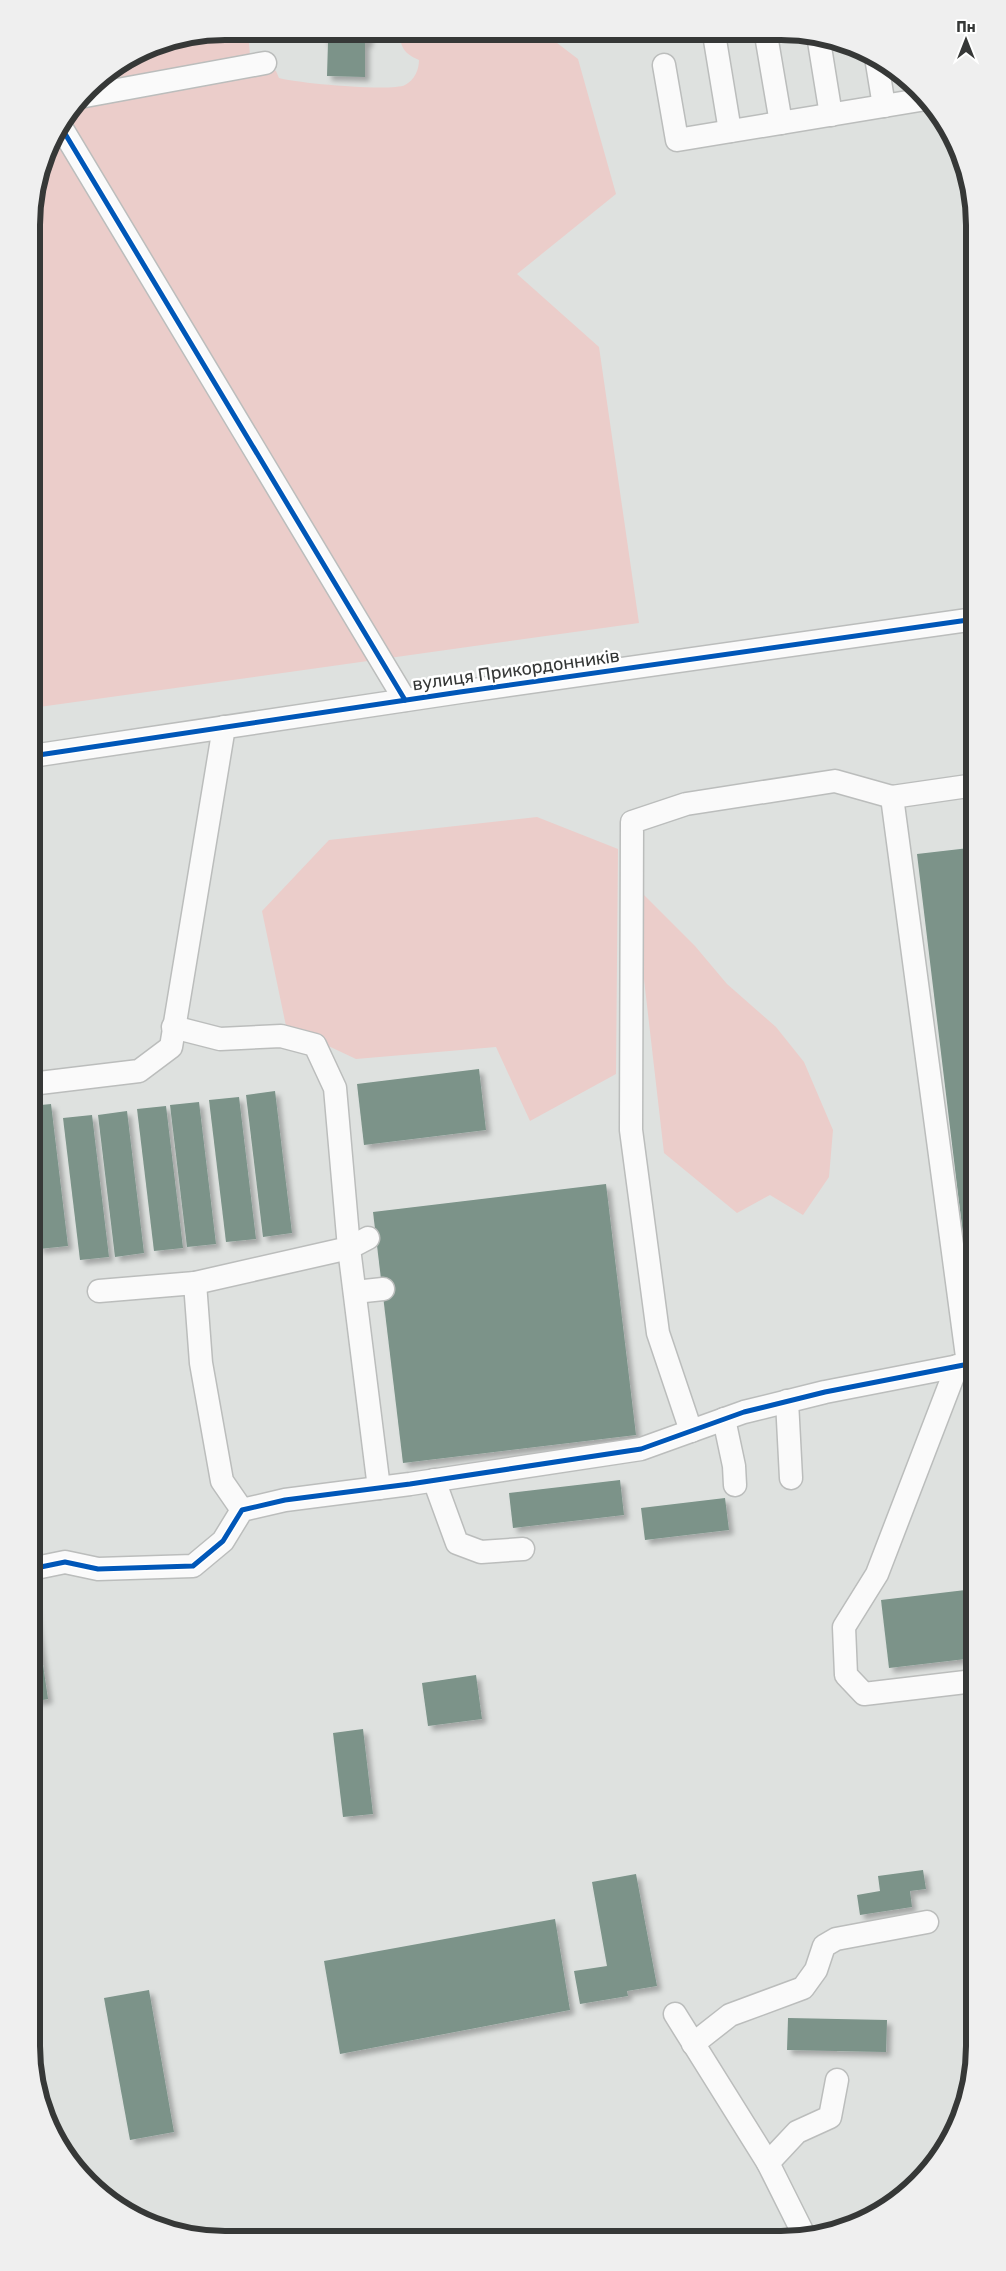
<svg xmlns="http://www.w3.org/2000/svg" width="1006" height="2271" viewBox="0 0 1006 2271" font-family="Rubik,sans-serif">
	<defs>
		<filter id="shadow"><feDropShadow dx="4.5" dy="4.5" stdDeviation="2.5" flood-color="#0004"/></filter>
	</defs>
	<rect width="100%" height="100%" fill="#dee1df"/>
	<g fill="#ebcdca">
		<path d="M 225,31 L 254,31 L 249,42 L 250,56 L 276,71 L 279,78 C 296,83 391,92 405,85 C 415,80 419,69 419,60 C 405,54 400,48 400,32 L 544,33 L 578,59 L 616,194 L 517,274 L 599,347 L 639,623 L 32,708 L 32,212 L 51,139 L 97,80 L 151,46 Z"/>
		<path d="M 537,817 L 618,849 L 616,1074 L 530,1121 L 496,1047 L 356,1059 L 286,1026 L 262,911 L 329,840 Z"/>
		<path d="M 633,884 L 695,946 L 727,984 L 776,1027 L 804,1062 L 833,1130 L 829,1177 L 803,1215 L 770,1195 L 737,1213 L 664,1153 Z"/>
	</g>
	<g fill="#7b9389" filter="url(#shadow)">
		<path d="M 324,32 L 369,32 L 368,43 L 365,43 L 365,77 L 327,76 L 328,42 L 324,42 Z"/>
		<path d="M 975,816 L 974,1318 L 973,1318 L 917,854 L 969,848 L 965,817 Z"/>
		<path d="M 479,1069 L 486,1130 L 364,1145 L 357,1084 Z"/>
		<path d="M 275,1091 L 292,1233 L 263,1237 L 246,1095 Z"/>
		<path d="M 239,1097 L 256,1239 L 226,1242 L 209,1100 Z"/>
		<path d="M 199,1102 L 216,1244 L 187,1247 L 170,1105 Z"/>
		<path d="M 51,1104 L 68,1246 L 39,1249 L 31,1189 L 31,1106 Z"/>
		<path d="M 166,1106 L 183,1248 L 154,1251 L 137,1109 Z"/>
		<path d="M 127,1111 L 144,1253 L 115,1257 L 98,1115 Z"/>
		<path d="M 92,1115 L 109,1257 L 80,1260 L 63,1118 Z"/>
		<path d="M 606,1184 L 636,1435 L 403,1463 L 373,1212 Z"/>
		<path d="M 620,1480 L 624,1515 L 513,1528 L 509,1493 Z"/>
		<path d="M 725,1498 L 729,1530 L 645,1540 L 641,1508 Z"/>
		<path d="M 974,1589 L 974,1658 L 889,1668 L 881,1600 Z"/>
		<path d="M 34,1603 L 48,1699 L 31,1702 L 31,1604 Z"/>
		<path d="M 476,1675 L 482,1719 L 428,1726 L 422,1683 Z"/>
		<path d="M 363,1729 L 373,1814 L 343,1817 L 333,1733 Z"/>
		<path d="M 970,1847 L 974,1847 L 974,1872 L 973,1872 Z"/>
		<path d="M 923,1870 L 926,1889 L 910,1891 L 912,1907 L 860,1915 L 857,1895 L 880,1891 L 878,1876 Z"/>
		<path d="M 636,1874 L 657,1986 L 627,1991 L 628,1996 L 580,2004 L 574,1971 L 607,1966 L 592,1882 Z"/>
		<path d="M 555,1919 L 570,2010 L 340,2054 L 324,1961 Z"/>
		<path d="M 149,1990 L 174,2132 L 130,2140 L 104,1998 Z"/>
		<path d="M 788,2018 L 887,2020 L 886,2052 L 787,2050 Z"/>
	</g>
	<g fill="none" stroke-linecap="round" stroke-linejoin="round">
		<defs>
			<g id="minor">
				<path d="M 714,34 L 730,131"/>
				<path d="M 766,35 L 781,123"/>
				<path d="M 818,35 L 831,115"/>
				<path d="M 876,57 L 884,106"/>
				<path d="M 664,65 L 677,140 L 926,99"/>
				<path d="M 85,96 L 265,63"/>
				<path d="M 61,127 L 405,700"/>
				<path d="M 32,756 L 460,692 L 975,619"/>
				<path d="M 31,1084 L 139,1071 L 171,1047 L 224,727"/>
				<path d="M 368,1238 L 349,1248 L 379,1488"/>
				<path d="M 195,1283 L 201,1363 L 222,1481 L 242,1510"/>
				<path d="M 99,1291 L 195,1283 L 349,1248 L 335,1088 L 315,1045 L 281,1036 L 220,1039 L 173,1027"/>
				<path d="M 355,1292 L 383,1289"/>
				<path d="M 968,1364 L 892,797 L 975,785"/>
				<path d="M 957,1366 L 877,1574 L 844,1627 L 846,1675 L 864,1694 L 974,1681"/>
				<path d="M 787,1401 L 791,1478"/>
				<path d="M 724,1419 L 734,1466 L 735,1485"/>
				<path d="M 691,1431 L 658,1333 L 631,1130 L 632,822 L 686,804 L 835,781 L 892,797"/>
				<path d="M 434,1480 L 457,1543 L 481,1552 L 523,1549"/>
				<path d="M 31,1569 L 65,1562 L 98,1569 L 193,1566 L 223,1541 L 242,1510 L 285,1500 L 410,1484 L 641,1449 L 744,1412 L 825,1392 L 974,1363"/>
				<path d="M 675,2014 L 768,2163 L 805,2237"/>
				<path d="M 693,2044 L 730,2015 L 803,1988 L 816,1970 L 824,1946 L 836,1939 L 927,1922"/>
				<path d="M 768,2163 L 797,2132 L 830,2117 L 837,2080"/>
			</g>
		</defs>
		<use href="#minor" stroke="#bbbdbc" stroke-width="25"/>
		<use href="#minor" stroke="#fafafa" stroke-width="22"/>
		<defs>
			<g id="cycleway">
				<path d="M 61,127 L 405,700"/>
				<path d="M 32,756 L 460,692 L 975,619"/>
				<path d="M 31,1569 L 65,1562 L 98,1569 L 193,1566 L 223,1541 L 242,1510 L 285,1500 L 410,1484 L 641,1449 L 744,1412 L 825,1392 L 974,1363"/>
			</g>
		</defs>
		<use href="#cycleway" stroke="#fff" stroke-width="8"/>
		<use href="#cycleway" stroke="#0057b8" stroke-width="5"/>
	</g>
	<g text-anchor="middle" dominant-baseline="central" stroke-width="5" stroke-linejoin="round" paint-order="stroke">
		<g font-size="18" fill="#363837" stroke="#fff">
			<text transform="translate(516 670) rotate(-8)">вулиця Прикордонників</text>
		</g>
	</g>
	<path d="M0 0H1006V2271H0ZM225 40H781A185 185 0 0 1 966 225V2046A185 185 0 0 1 781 2231H225A185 185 0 0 1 40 2046V225A185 185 0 0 1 225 40Z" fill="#efefef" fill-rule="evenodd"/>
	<path fill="none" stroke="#363837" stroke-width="6" d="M225 40H781A185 185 0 0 1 966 225V2046A185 185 0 0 1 781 2231H225A185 185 0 0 1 40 2046V225A185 185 0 0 1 225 40Z"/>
	<g transform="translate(966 40)" stroke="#ffffff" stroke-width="4" paint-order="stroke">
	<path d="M0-4L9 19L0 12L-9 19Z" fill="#363837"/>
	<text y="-8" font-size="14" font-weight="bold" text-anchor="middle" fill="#363837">Пн</text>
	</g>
</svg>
